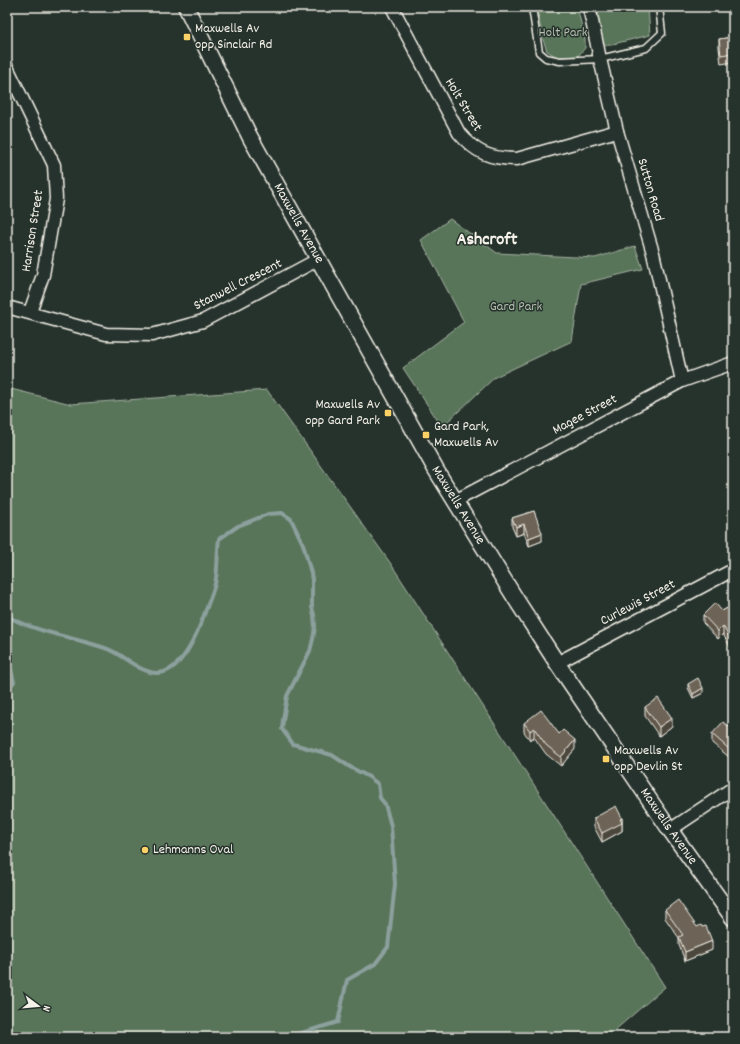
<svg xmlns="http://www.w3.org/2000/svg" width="740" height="1044" viewBox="0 0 740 1044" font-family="Dekko,sans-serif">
	<rect width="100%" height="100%" fill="#26332d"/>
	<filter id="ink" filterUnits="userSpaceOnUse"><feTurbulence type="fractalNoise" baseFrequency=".025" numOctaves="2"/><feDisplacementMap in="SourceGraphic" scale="8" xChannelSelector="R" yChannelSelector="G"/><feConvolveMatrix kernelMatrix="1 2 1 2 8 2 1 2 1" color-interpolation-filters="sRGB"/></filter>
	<g filter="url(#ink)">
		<g fill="#59745a" stroke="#a6b2a1">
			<path d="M 537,7 L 577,7 L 585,39 L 585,48 L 578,56 L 557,57 L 547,51 L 542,37 Z"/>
			<path d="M 598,7 L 648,7 L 650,35 L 601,47 Z"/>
			<path d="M 450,219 L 497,253 L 595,258 L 635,246 L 643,269 L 581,284 L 572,341 L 495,377 L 442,427 L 403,368 L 464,322 L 421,240 Z"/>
			<path d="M 7,388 L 71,404 L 267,390 L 391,564 L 665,987 L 607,1037 L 7,1037 Z"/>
		</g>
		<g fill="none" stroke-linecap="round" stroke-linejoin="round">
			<g stroke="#8ca09d" stroke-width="4">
				<path d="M 7,616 C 38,633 72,637 105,648 C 121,653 133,668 150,672 C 181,681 199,629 207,607 C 210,598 215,588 216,578 C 218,565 217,552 219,539 L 238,526 L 268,514 L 282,513 L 291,519 L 303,544 L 311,573 L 312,579 L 312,607 L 314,615 L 315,627 L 313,639 L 310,651 L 287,696 L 283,720 L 282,729 L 293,744 L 332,755 L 350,767 L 369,777 L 378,784 L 380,798 L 385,804 L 391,826 L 395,884 L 388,947 L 375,964 L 347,980 L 338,1022 L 288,1037"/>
				<path d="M 7,668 L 11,670 L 14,682 L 7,690"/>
			</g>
			<defs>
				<path id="service" d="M 532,7 L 539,52 L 546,58 L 560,61 L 600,59 L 646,48 L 662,33 L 659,7"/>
				<g id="minor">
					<path d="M 392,7 L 459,133 C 476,153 490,159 517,159 L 617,131"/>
					<path d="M 589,7 L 600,59 L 617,131 L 653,253 L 682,381"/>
					<path d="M 7,67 L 54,165 L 56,199 L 43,275 L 30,312"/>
					<path d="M 7,307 L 106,334 L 152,335 L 203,321 L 317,260"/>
					<path d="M 455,501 L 682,381 L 733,363"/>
					<path d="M 557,663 L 733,570"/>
					<path d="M 670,830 L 733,788"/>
				</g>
				<g id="tertiary">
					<path id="s1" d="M 186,7 L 250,137 L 436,470 L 517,601 L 557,663 L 670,830 L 733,918"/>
				</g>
			</defs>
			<use href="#service" stroke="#f4f1e8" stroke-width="9"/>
			<use href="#minor" stroke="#f4f1e8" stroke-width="15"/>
			<use href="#tertiary" stroke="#f4f1e8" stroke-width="18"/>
			<use href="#service" stroke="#26332d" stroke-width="6"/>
			<use href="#minor" stroke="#26332d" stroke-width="12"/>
			<use href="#tertiary" stroke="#26332d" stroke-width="15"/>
		</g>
		<g fill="#5e564a" stroke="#f4f1e8">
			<path d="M 731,16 L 733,16 L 733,62 L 721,64 L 719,48 L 719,39 L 733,37 L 731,25 Z"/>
			<path d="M 534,511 L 542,541 L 529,546 L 524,533 L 516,536 L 512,527 L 512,518 Z"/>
			<path d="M 733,605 L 733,652 L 723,634 L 718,639 L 703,623 L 703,615 L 722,611 Z"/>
			<path d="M 688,684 L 703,693 L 693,698 L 688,688 Z"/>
			<path d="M 645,707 L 672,726 L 659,736 L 645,716 Z"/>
			<path d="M 524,723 L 559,734 L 575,749 L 561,766 L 546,754 L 534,737 L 530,740 L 524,732 Z"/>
			<path d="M 733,730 L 733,753 L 729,757 L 712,743 L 712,734 Z"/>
			<path d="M 594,818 L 622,818 L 622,831 L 602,842 L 594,827 Z"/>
			<path d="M 665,910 L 712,950 L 685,961 L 679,945 L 679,938 L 665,918 Z"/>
		</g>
		<g fill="#4c463c" stroke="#f4f1e8">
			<path d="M 524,524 L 524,533 L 516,536 L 516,527 Z"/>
			<path d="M 542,533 L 542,541 L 529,546 L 529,538 Z"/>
			<path d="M 723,626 L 723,634 L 718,639 L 718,631 Z"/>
			<path d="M 703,688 L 703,693 L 693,698 L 693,694 Z"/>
			<path d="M 672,718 L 672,726 L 659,736 L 659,727 Z"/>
			<path d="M 534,728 L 534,737 L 530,740 L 530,731 Z"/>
			<path d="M 575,740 L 575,749 L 561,766 L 561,757 Z"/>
			<path d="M 733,744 L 733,753 L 729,757 L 729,749 Z"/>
			<path d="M 622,818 L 622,831 L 602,842 L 602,833 Z"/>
			<path d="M 712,941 L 712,950 L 685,961 L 685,952 Z"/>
		</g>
		<g fill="#6d6456" stroke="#f4f1e8">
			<path d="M 731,16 L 733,16 L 733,29 Z"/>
			<path d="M 733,37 L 733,53 L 721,55 L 719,39 Z"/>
			<path d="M 534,511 L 542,533 L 529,538 L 524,524 L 516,527 L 512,518 Z"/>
			<path d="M 715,603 L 722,611 L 733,605 L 733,644 L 723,626 L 718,631 L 703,615 Z"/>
			<path d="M 698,678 L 703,688 L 693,694 L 688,684 Z"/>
			<path d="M 658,698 L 672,718 L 659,727 L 645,707 Z"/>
			<path d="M 541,710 L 559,734 L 563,730 L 575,740 L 561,757 L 546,745 L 534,728 L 530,731 L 524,723 Z"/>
			<path d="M 723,722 L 733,730 L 733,744 L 729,749 L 712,734 Z"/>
			<path d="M 616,806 L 622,818 L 620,819 L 622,823 L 602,833 L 594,818 Z"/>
			<path d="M 678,900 L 697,927 L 701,925 L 702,927 L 706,926 L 712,941 L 685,952 L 679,937 L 683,935 L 665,910 Z"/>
		</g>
	</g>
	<g fill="#ffd166" stroke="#26332d" stroke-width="1.5">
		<rect x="183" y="33" width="8" height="8" rx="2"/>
		<rect x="384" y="409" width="8" height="8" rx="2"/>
		<rect x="422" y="431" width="8" height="8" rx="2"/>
		<rect x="602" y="755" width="8" height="8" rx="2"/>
		<circle cx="145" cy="850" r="4"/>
	</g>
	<g text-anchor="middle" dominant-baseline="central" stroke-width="3" stroke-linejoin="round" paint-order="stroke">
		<g font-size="14" fill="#f4f1e8" stroke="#26332d" text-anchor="start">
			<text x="195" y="29">Maxwells Av<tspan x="195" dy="16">opp Sinclair Rd</tspan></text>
			<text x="380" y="405" text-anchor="end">Maxwells Av<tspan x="380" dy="16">opp Gard Park</tspan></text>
			<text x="434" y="427">Gard Park,<tspan x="434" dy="16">Maxwells Av</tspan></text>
			<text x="614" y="751">Maxwells Av<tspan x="614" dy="16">opp Devlin St</tspan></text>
			<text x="153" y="850">Lehmanns Oval</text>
		</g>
		<g font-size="14" fill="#b6bfaf" stroke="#26332d">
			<text x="563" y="33">Holt Park</text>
			<text x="516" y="307">Gard Park</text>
		</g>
		<g font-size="14" fill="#f4f1e8" stroke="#26332d">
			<text transform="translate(463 105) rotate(59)">Holt Street</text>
			<text transform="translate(650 190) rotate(74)">Sutton Road</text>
			<text stroke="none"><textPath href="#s1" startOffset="244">Maxwells Avenue</textPath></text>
			<text transform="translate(33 231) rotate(-81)">Harrison Street</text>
			<text transform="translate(238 285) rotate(-27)">Stanwell Crescent</text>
			<text transform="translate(585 415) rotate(-28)">Magee Street</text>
			<text stroke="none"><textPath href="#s1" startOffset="568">Maxwells Avenue</textPath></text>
			<text transform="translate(638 603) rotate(-28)">Curlewis Street</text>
			<text stroke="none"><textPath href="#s1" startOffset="952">Maxwells Avenue</textPath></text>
		</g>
		<g font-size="18" font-weight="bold" fill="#f4f1e8" stroke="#26332d">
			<text x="487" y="240">Ashcroft</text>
		</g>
	</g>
	<rect width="740" height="1044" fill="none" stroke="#26332d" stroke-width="24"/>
	<rect x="12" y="12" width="716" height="1020" fill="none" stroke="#f4f1e8" stroke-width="1.5" filter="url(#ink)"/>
	<g transform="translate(38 1006) rotate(106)" stroke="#26332d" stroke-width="3" paint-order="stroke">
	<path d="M0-3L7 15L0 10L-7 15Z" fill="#f4f1e8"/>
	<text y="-6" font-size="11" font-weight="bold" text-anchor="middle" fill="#f4f1e8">N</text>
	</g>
</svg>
